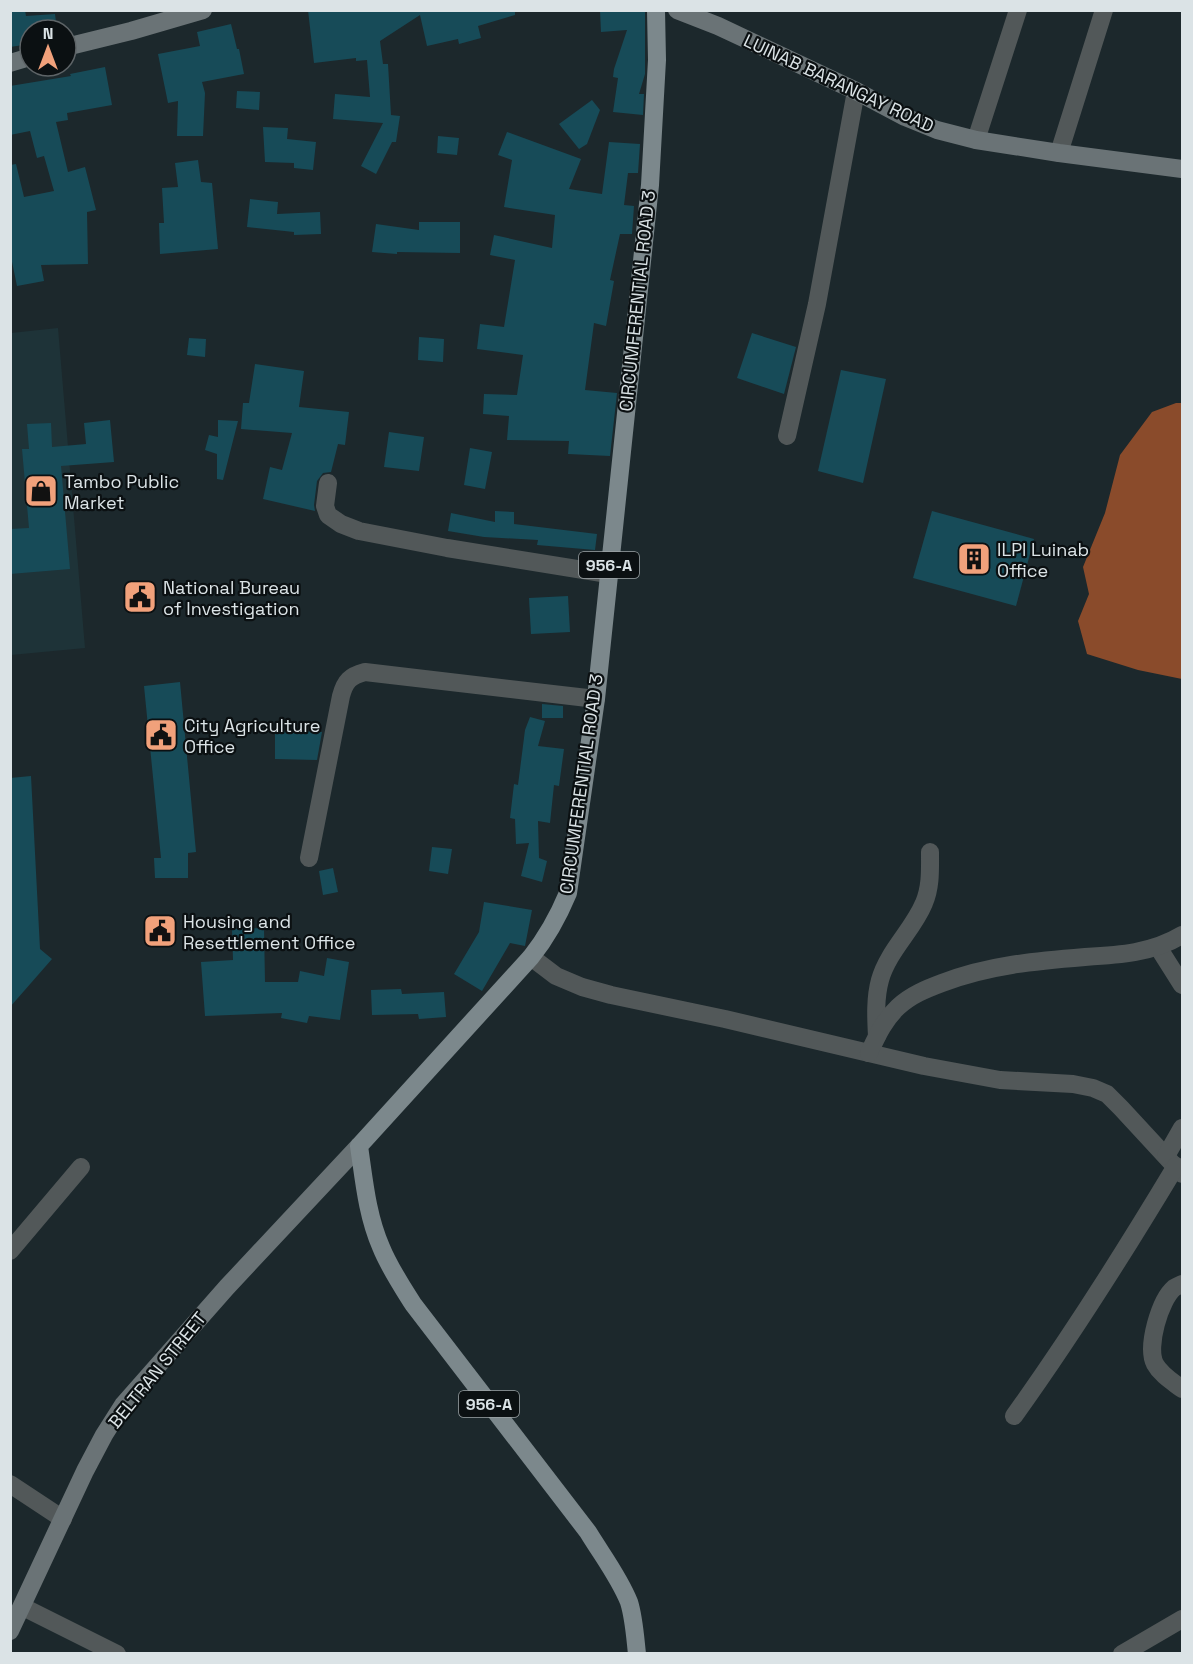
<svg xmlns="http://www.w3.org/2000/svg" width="1193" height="1664" viewBox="0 0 1193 1664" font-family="'Space Grotesk',sans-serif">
	<rect width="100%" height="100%" fill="#1c282c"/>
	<path fill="#1e3338" d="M 58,328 L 85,648 L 11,655 L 11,333 Z"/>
	<path fill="#8a4b2b" d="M 1176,403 L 1182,403 L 1182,679 L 1138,670 L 1087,654 L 1078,621 L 1089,594 L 1083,567 L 1105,513 L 1120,455 L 1152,412 Z"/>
	<g fill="#174b58">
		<path d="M 10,10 L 25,10 L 26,16 L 55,14 L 57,30 L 30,30 L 30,44 L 10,47 Z"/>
		<path d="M 308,10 L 515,10 L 515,15 L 478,26 L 481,38 L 459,44 L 458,39 L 427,46 L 420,15 L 380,41 L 383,64 L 388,64 L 391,115 L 400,116 L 396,142 L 392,142 L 376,174 L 361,166 L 383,123 L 333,119 L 335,94 L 370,97 L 367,60 L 356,61 L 356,58 L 314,63 Z"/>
		<path d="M 600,10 L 645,10 L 645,74 L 639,94 L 644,94 L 643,115 L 613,112 L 618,78 L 613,77 L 614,69 L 627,30 L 601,32 Z"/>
		<path d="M 231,24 L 237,49 L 239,49 L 244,74 L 202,82 L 205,93 L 203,136 L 177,136 L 178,101 L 168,103 L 158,54 L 200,46 L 197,32 Z"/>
		<path d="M 105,67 L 112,105 L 67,113 L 68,120 L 56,122 L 68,172 L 85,167 L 96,210 L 87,212 L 88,264 L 41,265 L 44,281 L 17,286 L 10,252 L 10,165 L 16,164 L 24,197 L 54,191 L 44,156 L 37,158 L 30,131 L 10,135 L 10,86 L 71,76 L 70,74 Z"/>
		<path d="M 237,91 L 260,92 L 259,110 L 236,108 Z"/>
		<path d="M 592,100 L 600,110 L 587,144 L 579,149 L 559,124 Z"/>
		<path d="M 263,127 L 288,128 L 287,139 L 316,142 L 313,170 L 294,168 L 294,163 L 265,162 Z"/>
		<path d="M 507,132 L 581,159 L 569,189 L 602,194 L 609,142 L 640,144 L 638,173 L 628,173 L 624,205 L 634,206 L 632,234 L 620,234 L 610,280 L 614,281 L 606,326 L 594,323 L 585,390 L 617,393 L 610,456 L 568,454 L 569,441 L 507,440 L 509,416 L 483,414 L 484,394 L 517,395 L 523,355 L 477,349 L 480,324 L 504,327 L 515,260 L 490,255 L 494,235 L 552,248 L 555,215 L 504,207 L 512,160 L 498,155 Z"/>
		<path d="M 438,136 L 459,138 L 457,155 L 437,153 Z"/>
		<path d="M 198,160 L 201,182 L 212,183 L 218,249 L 160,254 L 159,223 L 164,223 L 162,188 L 178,187 L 175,163 Z"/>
		<path d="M 250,199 L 278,202 L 277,214 L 320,212 L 321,234 L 294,235 L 294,232 L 247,227 Z"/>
		<path d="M 419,222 L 460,222 L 460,253 L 397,252 L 397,254 L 372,252 L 376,224 L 419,230 Z"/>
		<path d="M 752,333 L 796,347 L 784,394 L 737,378 Z"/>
		<path d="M 419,337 L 444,339 L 443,362 L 418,360 Z"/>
		<path d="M 189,338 L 206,339 L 205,357 L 187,355 Z"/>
		<path d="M 255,364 L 304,371 L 299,407 L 349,412 L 345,445 L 338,444 L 331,472 L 323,473 L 317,481 L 314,505 L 315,511 L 263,499 L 270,467 L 282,470 L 292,433 L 241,429 L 243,403 L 249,403 Z"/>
		<path d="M 841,370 L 886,379 L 863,483 L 818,471 Z"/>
		<path d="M 110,420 L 114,462 L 61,466 L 70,569 L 10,574 L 10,529 L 29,528 L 22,449 L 29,449 L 27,424 L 51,423 L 52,447 L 86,444 L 84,423 Z"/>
		<path d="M 218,420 L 238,421 L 223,480 L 217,479 L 217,454 L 205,450 L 209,435 L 218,437 Z"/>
		<path d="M 389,432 L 424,437 L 419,471 L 384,467 Z"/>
		<path d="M 470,448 L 492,452 L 485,489 L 464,485 Z"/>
		<path d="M 495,511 L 514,512 L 514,524 L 597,534 L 595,550 L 537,545 L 538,540 L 484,537 L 448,531 L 451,513 L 495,522 Z"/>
		<path d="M 932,511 L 1034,539 L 1016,606 L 913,578 Z"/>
		<path d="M 568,596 L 570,632 L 531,634 L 529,598 Z"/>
		<path d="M 180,682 L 196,852 L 188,853 L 188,878 L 155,878 L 154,858 L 161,858 L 144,686 Z"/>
		<path d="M 542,704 L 563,706 L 563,718 L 542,718 Z"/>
		<path d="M 530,717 L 545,721 L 538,746 L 564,749 L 559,786 L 554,785 L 550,823 L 538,821 L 539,858 L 547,861 L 542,882 L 521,876 L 529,843 L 516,844 L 515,819 L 510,818 L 514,784 L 518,785 L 525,730 Z"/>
		<path d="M 275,730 L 322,732 L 317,760 L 275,759 Z"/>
		<path d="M 31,776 L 40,949 L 52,959 L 10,1007 L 10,778 Z"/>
		<path d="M 432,847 L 452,849 L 448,874 L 429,871 Z"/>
		<path d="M 333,868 L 338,892 L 323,895 L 319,871 Z"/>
		<path d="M 484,902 L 532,910 L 525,946 L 510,943 L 482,991 L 454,974 L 479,932 Z"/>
		<path d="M 264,928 L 265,982 L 298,982 L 300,971 L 324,976 L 327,958 L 349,962 L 340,1020 L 309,1016 L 307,1023 L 281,1018 L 282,1013 L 205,1016 L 201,962 L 233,960 L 232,929 Z"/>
		<path d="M 401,989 L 402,994 L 444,992 L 446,1017 L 419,1019 L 418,1014 L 372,1015 L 371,990 Z"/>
	</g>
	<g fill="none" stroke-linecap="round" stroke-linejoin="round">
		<g stroke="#525859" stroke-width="18">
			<path d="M 976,140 L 1018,10"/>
			<path d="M 1059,153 L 1104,10"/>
			<path d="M 787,436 L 817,304 L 856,91"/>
			<path d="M 328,483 L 325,506 L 328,515 L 341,524 L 359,531 L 447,548 L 608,574"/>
			<path d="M 309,858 L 341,696 C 345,681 350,676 365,672 L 596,699"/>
			<path d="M 1158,947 L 1182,985"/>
			<path d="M 531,957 L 556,976 L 582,987 L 611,995 L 725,1019 L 924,1066 L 1000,1080 L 1073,1084 L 1093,1088 L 1107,1094 L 1121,1108 L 1182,1174"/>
			<path d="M 877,1036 C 876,1018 875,998 880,980 C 888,951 913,930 924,903 C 931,887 930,869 930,852"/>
			<path d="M 869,1053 C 877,1036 884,1020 898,1007 C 911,995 926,989 942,983 C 989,965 1036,961 1085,957 C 1120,955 1152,953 1182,935"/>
			<path d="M 1166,1156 L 1182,1128"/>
			<path d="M 10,1251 L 81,1167"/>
			<path d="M 1182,1284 C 1180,1285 1177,1286 1174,1288 C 1160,1300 1146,1347 1155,1364 C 1161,1375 1173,1382 1182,1389"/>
			<path d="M 1014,1416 C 1072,1335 1125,1251 1176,1166"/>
			<path d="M 10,1484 L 63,1519"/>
			<path d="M 23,1607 L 117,1654"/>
			<path d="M 1122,1654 L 1182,1619"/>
		</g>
		<g stroke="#6a7376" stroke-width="18">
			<path d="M 677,10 L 718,26 L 856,91 L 905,117 L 937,130 L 976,140 L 1059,153 L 1182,169"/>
			<path d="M 66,47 L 131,31 L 203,10"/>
			<path d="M 10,63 L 30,57"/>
			<path d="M 10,1631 L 85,1471 L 104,1435 L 123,1405 L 227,1287 L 359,1146"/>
		</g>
		<path stroke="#7c888c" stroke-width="18" d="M 637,1654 C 635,1636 634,1618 629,1602 C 619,1577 602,1555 588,1532 L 413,1304 C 401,1285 389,1267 381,1247 C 367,1215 364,1180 359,1146 L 531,957 C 547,937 558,917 568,893 L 596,699 L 650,185 L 657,60 L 656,10"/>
	</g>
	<defs>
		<symbol id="shop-square" viewBox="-11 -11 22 22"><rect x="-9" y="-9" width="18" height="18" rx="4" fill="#f1a17b" stroke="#0b1012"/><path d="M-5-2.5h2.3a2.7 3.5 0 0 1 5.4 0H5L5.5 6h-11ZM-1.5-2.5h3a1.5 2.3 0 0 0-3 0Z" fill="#111"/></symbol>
		<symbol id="building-square" viewBox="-11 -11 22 22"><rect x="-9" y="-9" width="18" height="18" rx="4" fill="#f1a17b" stroke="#0b1012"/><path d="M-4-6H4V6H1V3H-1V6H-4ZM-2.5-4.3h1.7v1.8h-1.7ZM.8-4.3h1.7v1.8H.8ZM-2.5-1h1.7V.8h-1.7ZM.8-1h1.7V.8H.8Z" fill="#111"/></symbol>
		<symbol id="civic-square" viewBox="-11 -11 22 22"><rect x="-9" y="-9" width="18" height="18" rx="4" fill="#f1a17b" stroke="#0b1012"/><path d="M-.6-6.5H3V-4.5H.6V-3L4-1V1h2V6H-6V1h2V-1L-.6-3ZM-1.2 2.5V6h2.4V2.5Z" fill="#111"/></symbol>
	</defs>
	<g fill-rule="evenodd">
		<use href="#shop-square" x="22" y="472" width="38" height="38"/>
		<use href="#building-square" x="955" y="540" width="38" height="38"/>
		<use href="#civic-square" x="121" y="578" width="38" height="38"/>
		<use href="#civic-square" x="142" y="716" width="38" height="38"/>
		<use href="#civic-square" x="141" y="912" width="38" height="38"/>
	</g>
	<g text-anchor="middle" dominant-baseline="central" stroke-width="4.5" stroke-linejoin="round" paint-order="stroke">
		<g fill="#0b1012" stroke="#9da4a6" stroke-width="1.5">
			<rect x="579" y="552" width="60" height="26" rx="4.5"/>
			<rect x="459" y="1391" width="60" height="26" rx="4.5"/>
		</g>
		<g font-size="16" font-weight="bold" fill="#dbe3e6">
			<text x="609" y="565">956-A</text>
			<text x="489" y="1404">956-A</text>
		</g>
		<g font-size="18" fill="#dbe3e6" stroke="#0b1012">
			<text transform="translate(839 83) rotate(25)">LUINAB BARANGAY ROAD</text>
			<text transform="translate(637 301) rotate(-84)">CIRCUMFERENTIAL ROAD 3</text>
			<text transform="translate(581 784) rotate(-82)">CIRCUMFERENTIAL ROAD 3</text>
			<text transform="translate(157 1370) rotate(-51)">BELTRAN STREET</text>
		</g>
		<g font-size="18" fill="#dbe3e6" stroke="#0b1012" text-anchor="start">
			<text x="64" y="481">Tambo Public<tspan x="64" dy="21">Market</tspan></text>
			<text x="997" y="549">ILPI Luinab<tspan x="997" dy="21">Office</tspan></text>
			<text x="163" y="587">National Bureau<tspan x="163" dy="21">of Investigation</tspan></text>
			<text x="184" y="725">City Agriculture<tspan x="184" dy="21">Office</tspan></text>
			<text x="183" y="921">Housing and<tspan x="183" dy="21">Resettlement Office</tspan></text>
		</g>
	</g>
	<rect width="1193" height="1664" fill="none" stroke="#dbe3e6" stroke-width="24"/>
	<g transform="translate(48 48)"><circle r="28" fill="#0b1012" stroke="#5e6467" stroke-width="1.5"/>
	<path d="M0-4.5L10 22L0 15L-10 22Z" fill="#f1a17b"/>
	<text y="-9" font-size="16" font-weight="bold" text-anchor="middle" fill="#dbe3e6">N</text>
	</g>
</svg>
